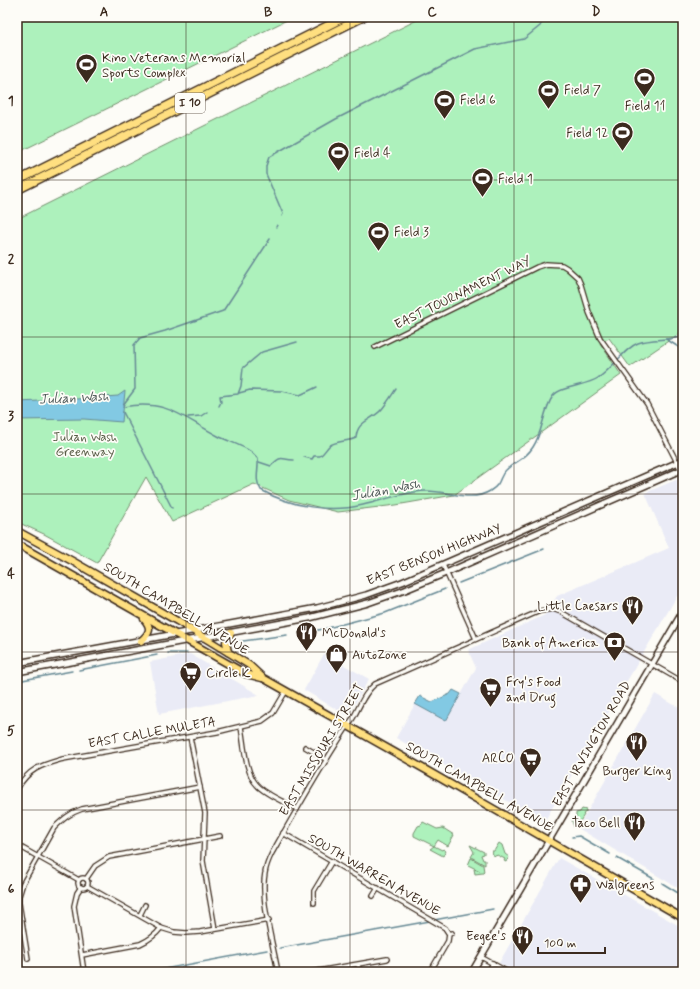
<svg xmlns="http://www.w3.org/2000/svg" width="700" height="989" viewBox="0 0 700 989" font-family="Mynerve,sans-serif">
	<rect width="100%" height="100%" fill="#fdfcf7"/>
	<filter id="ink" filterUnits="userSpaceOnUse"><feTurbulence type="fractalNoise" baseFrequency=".025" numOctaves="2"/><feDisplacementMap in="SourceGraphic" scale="8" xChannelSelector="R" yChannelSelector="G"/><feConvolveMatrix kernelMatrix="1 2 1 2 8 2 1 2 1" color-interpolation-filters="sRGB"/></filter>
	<g filter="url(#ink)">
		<g fill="#eaebf6">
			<path d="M 683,477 L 683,586 L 544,822 L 396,738 L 415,704 L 446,721 L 476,668 L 468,650 L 545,615 L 557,596 L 669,548 L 645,493 Z"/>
			<path d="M 190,654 L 259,695 L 159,714 L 150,662 Z"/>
			<path d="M 324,654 L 369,679 L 349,714 L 346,715 L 304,690 Z"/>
			<path d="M 655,694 L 683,710 L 683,891 L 578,828 Z"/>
			<path d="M 559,858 L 683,928 L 683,972 L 515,972 L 499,963 Z"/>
		</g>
		<g fill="#adf1bc" stroke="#748e6d">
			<path d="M 17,17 L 293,17 L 17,153 Z"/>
			<path d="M 423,17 L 683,17 L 683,331 L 630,367 L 609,338 L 600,343 L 621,375 L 454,495 L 396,505 L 338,512 L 289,500 L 254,484 L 172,522 L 146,477 L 97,563 L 44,534 L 17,522 L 17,219 Z"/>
			<path d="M 582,809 L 586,810 L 586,812 L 583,814 L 584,815 L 577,826 L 574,827 L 572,821 L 576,818 L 576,813 L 580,812 Z"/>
			<path d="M 423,822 L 437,829 L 443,828 L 454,835 L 448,846 L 438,840 L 434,846 L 442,850 L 443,849 L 446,851 L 443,856 L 430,849 L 434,846 L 414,836 L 414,833 L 418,826 L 421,825 Z"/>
			<path d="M 499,843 L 502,845 L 505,854 L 509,857 L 506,862 L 504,861 L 505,859 L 497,855 L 496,856 L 493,855 L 492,851 L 494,851 Z"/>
			<path d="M 470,845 L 484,852 L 484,854 L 481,855 L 483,860 L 485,860 L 485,865 L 471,857 L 474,852 Z"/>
			<path d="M 471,858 L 483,865 L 484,872 L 483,873 L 475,874 L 474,869 L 480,871 L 468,865 Z"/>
		</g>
		<g fill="#82c9e3" stroke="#668994">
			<path d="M 125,391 L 122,422 L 84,419 L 17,420 L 17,402 L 64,400 L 118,396 Z"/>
			<path d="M 453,690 L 461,694 L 446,721 L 415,704 L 420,696 L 432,702 L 450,694 Z"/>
		</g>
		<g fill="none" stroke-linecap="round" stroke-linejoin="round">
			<g stroke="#668994" stroke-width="1.5">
				<path d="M 282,216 L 283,214 L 266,174 L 266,166 L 269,157 L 336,119 L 475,49 L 524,39 L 540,26 L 545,17"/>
				<path d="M 276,227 L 277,225"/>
				<path d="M 666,339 L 683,350"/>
				<path d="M 239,393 L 250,390 L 282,391 L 300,395 L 317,387"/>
				<path d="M 123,405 L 135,389 L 134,345 L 140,338 L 165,331 L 223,311 L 270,239"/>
				<path d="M 219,406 L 221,402 L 220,396 L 238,394 L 241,386 L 243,368 L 262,352 L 297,342"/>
				<path d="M 123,407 C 167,399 182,417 218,436 C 231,443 250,447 258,459 C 259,470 254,480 261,490 C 291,507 330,513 363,505 C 384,500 404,492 425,491 C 446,490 471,503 490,491 C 503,483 498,477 506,470 C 516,460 524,461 533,447 C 543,432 543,410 553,396 C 561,386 586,386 598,378 C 613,369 623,349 638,343 C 653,338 669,341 683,336"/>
				<path d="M 123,412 L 172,508"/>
				<path d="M 188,417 L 201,416 L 207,412"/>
				<path d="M 304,457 L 312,459 L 314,456 L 320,456 C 324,453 326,449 329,446 C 336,440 348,442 356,438 C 357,420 372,421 382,409 C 387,403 392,395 396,389"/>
				<path d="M 259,462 L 271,466 C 282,454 281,460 294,460"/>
				<path d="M 459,583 L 544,549"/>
				<path d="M 300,633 L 324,629 L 385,613 L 445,589"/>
				<path d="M 236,642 L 287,635"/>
				<path d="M 168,653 L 187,653"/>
				<path d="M 79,670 L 157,655"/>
				<path d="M 17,681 L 72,671"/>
				<path d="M 572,837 L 579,836 L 610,854"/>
				<path d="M 617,858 L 654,879"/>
				<path d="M 662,883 L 683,896"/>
				<path d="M 434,920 L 493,909"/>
				<path d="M 280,948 L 430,921"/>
				<path d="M 18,972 L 23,966"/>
				<path d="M 148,972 L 267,950"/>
			</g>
			<defs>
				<g id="minor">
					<path d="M 375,347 L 537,267 L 546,264 L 562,265 L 567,268 L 578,278 L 581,285 L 589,312 L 600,338 L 647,404 L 681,470"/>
					<path d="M 443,565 L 476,639"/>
					<path d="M 241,727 C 244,743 245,773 257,785 C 266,795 285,802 297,809"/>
					<path d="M 190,737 L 205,813 L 203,861 L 215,929"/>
					<path d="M 305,747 L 327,760"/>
					<path d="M 17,789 C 29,768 42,765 63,759 L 217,732 L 262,721 L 273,713 L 286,691"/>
					<path d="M 283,833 L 445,928 L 449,934 L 452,933"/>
					<path d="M 17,845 L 79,880"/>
					<circle cx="83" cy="883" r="5"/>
					<path d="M 86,879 L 95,866 L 109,857 L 220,836"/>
					<path d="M 87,886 L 161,928 L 174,932 L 186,933 L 200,932 L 269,920"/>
					<path d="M 81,887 L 77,893 L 74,906 L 84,972"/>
					<path d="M 373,896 L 378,888"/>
					<path d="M 314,903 L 314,891 L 332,861"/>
					<path d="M 140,915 L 145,905"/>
					<path d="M 82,955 L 140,944 C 149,940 155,936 161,928"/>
					<path d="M 481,957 L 508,972"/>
					<path d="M 28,959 L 19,903 L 19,896 L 23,883 L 54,828 C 63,819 70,813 82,809 L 200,787"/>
					<path d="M 358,965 L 360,972"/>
					<path d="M 278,972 C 273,944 260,900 265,873 C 266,866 269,859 272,853 C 298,807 324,761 353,718 C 360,706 364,693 375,684 L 540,611 L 553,609 L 561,612 L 683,682"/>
					<path d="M 312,972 L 387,959"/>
					<path d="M 430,972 L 448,941 L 449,934"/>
					<path d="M 488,972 L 493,963"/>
				</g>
				<g id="secondary">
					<path d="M 17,663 L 317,608 L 366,595 L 402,582 L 683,460"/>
					<path d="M 17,672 L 309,618 L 368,603 L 405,590 L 446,573 L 683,469"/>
					<path d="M 472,972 L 683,611"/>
				</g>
				<g id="primary">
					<path d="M 17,531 L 74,562 L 177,621 L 249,665 L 263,678 L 426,770 L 683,918"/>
					<path d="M 17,544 L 246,674 L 262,678"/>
					<path d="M 141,641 C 150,633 152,628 144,619"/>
					<path d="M 228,652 L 226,642 L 231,633"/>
				</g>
				<g id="motorway">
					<path d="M 17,181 L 345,17"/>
					<path d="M 17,190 L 363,17"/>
				</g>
			</defs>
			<use href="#minor" stroke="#3b2a1e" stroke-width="6"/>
			<use href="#secondary" stroke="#3b2a1e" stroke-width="8"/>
			<use href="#primary" stroke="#3b2a1e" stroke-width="9"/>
			<use href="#motorway" stroke="#3b2a1e" stroke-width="10"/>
			<use href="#minor" stroke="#fdfcf7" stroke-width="3.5"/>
			<use href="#secondary" stroke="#fdfcf7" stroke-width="5"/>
			<use href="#primary" stroke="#ffdf80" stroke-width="6"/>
			<use href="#motorway" stroke="#ffdf80" stroke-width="7"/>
		</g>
	</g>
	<path fill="none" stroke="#3b2a1e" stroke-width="1" stroke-opacity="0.55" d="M 186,17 L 186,972M 350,17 L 350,972M 514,17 L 514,972M 17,180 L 683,180M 17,337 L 683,337M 17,494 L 683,494M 17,652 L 683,652M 17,810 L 683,810"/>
	<defs>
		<symbol id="stadium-pin" viewBox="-11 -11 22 30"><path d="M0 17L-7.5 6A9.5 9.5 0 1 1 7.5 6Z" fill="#3b2a1e" stroke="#fdfcf7"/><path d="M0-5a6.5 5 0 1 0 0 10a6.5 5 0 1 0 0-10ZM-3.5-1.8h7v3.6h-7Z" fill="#fff"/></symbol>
		<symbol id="restaurant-pin" viewBox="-11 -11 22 30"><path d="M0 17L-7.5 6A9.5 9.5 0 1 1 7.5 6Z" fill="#3b2a1e" stroke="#fdfcf7"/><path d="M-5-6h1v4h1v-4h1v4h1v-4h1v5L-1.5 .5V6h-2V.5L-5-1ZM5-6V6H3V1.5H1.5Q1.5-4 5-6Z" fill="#fff"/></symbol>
		<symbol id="bank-pin" viewBox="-11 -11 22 30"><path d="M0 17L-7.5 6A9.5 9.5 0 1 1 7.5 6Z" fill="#3b2a1e" stroke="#fdfcf7"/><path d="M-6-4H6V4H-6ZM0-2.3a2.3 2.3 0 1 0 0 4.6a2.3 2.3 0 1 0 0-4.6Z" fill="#fff"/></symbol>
		<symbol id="shop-pin" viewBox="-11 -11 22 30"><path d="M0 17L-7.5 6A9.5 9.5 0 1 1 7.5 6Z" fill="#3b2a1e" stroke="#fdfcf7"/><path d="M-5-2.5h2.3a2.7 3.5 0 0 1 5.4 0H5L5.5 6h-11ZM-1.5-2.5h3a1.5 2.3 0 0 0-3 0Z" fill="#fff"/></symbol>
		<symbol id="supermarket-pin" viewBox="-11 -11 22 30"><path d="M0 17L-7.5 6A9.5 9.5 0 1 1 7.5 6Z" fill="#3b2a1e" stroke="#fdfcf7"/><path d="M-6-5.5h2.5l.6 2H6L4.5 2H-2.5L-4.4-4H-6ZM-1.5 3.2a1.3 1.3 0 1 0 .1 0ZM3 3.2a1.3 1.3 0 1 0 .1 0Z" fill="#fff"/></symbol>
		<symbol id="pharmacy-pin" viewBox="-11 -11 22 30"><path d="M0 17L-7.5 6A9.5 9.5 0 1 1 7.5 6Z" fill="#3b2a1e" stroke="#fdfcf7"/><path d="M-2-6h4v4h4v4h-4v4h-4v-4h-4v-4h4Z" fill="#fff"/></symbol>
	</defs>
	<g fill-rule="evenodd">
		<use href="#stadium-pin" x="74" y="52" width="25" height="34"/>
		<use href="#stadium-pin" x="632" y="66" width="25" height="34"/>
		<use href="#stadium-pin" x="536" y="78" width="25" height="34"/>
		<use href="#stadium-pin" x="432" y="88" width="25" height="34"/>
		<use href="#stadium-pin" x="610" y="120" width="25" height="34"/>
		<use href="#stadium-pin" x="326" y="140" width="25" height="34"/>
		<use href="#stadium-pin" x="470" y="166" width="25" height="34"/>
		<use href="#stadium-pin" x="366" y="220" width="25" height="34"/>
		<use href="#restaurant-pin" x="620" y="594" width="25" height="34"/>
		<use href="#restaurant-pin" x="294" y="620" width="25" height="34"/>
		<use href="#bank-pin" x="602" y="630" width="25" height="34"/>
		<use href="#shop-pin" x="324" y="642" width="25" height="34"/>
		<use href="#supermarket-pin" x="178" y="660" width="25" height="34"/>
		<use href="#supermarket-pin" x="478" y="676" width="25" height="34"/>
		<use href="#restaurant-pin" x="624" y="730" width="25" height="34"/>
		<use href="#supermarket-pin" x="518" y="746" width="25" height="34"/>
		<use href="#restaurant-pin" x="622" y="810" width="25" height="34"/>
		<use href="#pharmacy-pin" x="568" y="872" width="25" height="34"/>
		<use href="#restaurant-pin" x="510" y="924" width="25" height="34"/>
	</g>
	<g text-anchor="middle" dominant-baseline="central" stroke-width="3.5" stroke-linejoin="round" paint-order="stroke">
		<rect fill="#fdfcf7" stroke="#75695f" stroke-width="1" x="175" y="93" width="30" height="20" rx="3"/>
		<g font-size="12" font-weight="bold" fill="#3b2a1e">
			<text x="190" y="103">I 10</text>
		</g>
		<g font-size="13" fill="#3b2a1e" stroke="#fdfcf7" text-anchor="start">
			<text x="102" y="58">Kino Veterans Memorial<tspan x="102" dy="15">Sports Complex</tspan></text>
			<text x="564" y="90">Field 7</text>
			<text x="460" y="100">Field 6</text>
			<text x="645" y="106" text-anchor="middle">Field 11</text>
			<text x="608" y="133" text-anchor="end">Field 12</text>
			<text x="354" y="153">Field 4</text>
			<text x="498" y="179">Field 1</text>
			<text x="394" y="232">Field 3</text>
			<text x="618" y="606" text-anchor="end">Little Caesars</text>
			<text x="322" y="633">McDonald's</text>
			<text x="598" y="643" text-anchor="end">Bank of America</text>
			<text x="352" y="655">AutoZone</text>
			<text x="206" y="673">Circle K</text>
			<text x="506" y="682">Fry's Food<tspan x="506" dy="15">and Drug</tspan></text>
			<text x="514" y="758" text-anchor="end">ARCO</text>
			<text x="637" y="771" text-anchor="middle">Burger King</text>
			<text x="620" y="823" text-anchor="end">Taco Bell</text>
			<text x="596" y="885">Walgreens</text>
			<text x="506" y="936" text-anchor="end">Eegee's</text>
		</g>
		<g font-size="13" fill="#3b2a1e" stroke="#fdfcf7">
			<text transform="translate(463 293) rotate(-26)">EAST TOURNAMENT WAY</text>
			<text transform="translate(434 555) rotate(-22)">EAST BENSON HIGHWAY</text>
			<text transform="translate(176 609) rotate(31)">SOUTH CAMPBELL AVENUE</text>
			<text transform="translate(152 733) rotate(-10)">EAST CALLE MULETA</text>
			<text transform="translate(592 744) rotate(-60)">EAST IRVINGTON ROAD</text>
			<text transform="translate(322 750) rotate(-59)">EAST MISSOURI STREET</text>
			<text transform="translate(479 787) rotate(30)">SOUTH CAMPBELL AVENUE</text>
			<text transform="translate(374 875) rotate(30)">SOUTH WARREN AVENUE</text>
		</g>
		<g font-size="13" fill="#585c46" stroke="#fdfcf7">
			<text x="85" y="437">Julian Wash<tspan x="85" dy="15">Greenway</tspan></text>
		</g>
		<g font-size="14" font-style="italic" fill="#505a59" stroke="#fdfcf7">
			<text transform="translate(74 398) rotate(-3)">Julian Wash</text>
			<text transform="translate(386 490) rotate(-11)">Julian Wash</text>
		</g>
	</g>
	<rect width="700" height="989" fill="none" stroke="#fdfcf7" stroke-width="44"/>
	<path d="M538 947v6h67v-6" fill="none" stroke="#3b2a1e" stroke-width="2"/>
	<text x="544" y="947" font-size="12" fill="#3b2a1e" stroke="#fdfcf7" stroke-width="3" paint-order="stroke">100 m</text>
	<rect x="22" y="22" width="656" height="945" fill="none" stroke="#3b2a1e" stroke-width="1.5"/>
	<g font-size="13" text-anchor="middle" font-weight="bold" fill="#3b2a1e">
		<text x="104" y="16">A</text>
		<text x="268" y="16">B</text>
		<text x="432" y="16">C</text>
		<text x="596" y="16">D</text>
		<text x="11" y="105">1</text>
		<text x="11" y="263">2</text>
		<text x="11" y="420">3</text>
		<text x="11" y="578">4</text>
		<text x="11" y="735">5</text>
		<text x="11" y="893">6</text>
	</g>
</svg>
